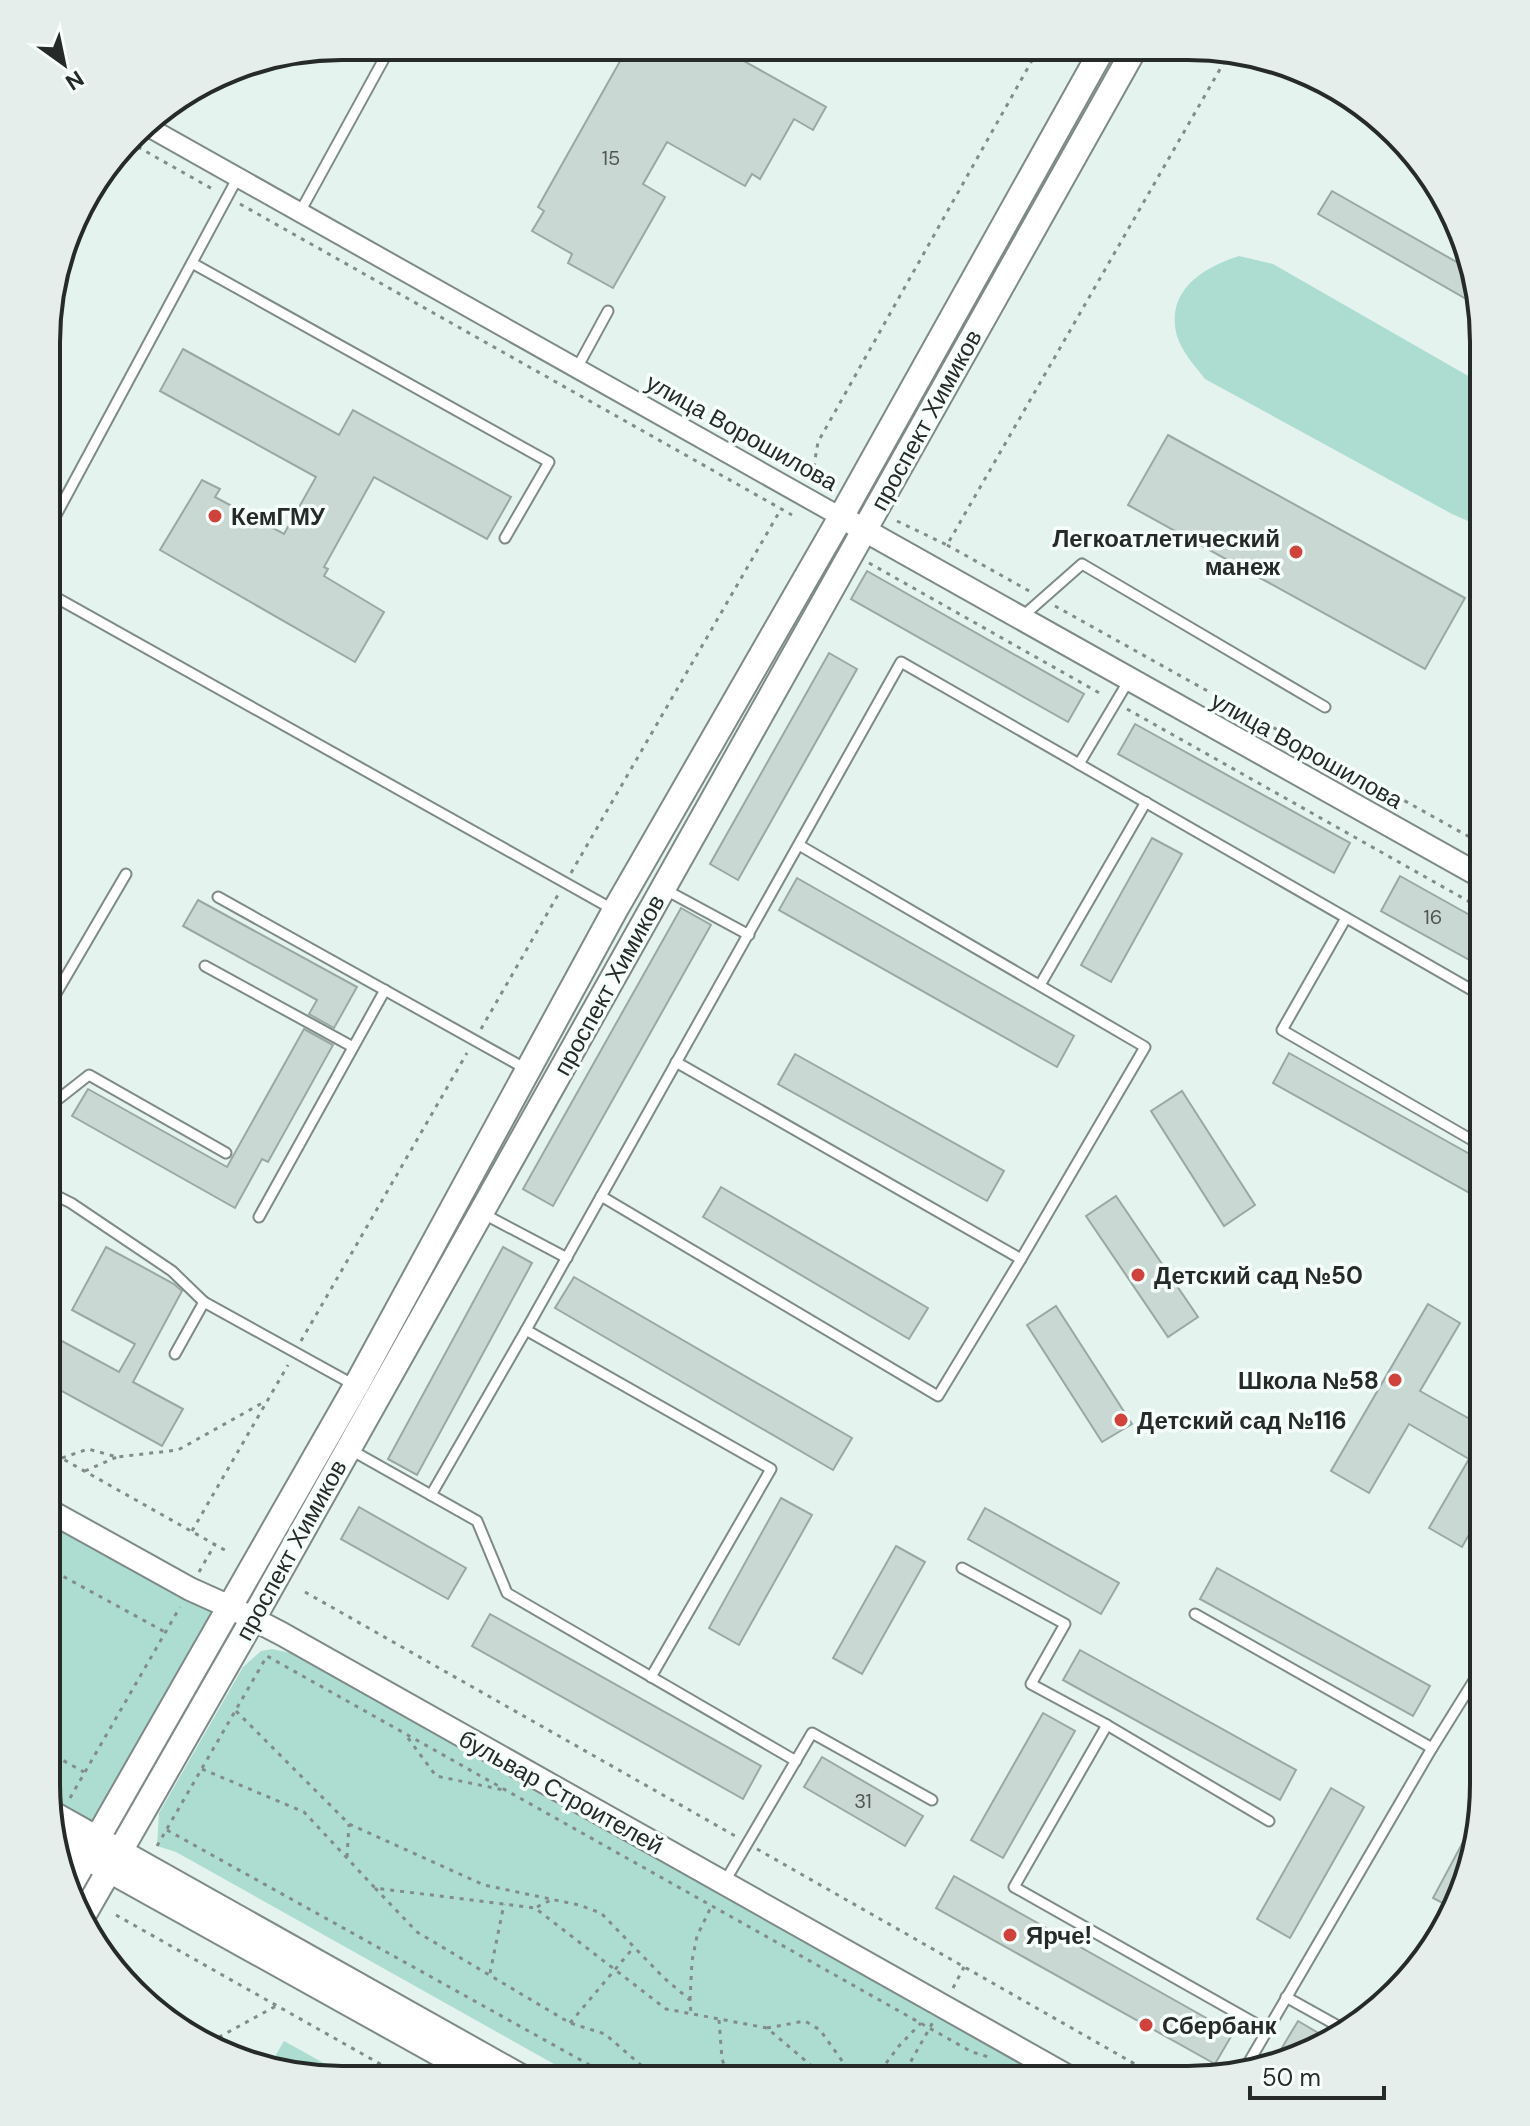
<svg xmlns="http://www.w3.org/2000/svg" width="1530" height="2126" viewBox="0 0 1530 2126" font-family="'DM Sans',sans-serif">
	<rect width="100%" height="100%" fill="#e5f3ef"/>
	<g fill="#adddd0">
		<path d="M 1239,256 L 1273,264 L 1484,385 L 1484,528 L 1452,514 L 1205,379 C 1195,366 1182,352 1177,336 C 1165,291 1202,268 1239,256 Z"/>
		<path d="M 46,1509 L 230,1607 L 97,1839 L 53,1814 L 46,1784 Z"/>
		<path d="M 272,1649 L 295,1654 L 1050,2080 L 579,2078 L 176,1852 L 157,1846 L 159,1813 L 243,1667 L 261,1651 Z"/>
		<path d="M 284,2041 L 329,2066 L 323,2078 L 304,2078 L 270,2065 Z"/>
	</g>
	<g fill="#cad8d4" stroke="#9aa8a4" stroke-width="2">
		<path d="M 628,47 L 674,47 L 697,60 L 704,47 L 719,47 L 826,107 L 813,130 L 794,119 L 760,179 L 752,174 L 745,186 L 667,142 L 643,184 L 665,197 L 613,288 L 568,263 L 572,254 L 532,231 L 544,211 L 538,207 Z"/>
		<path d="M 1332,191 L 1467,268 L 1475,304 L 1318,214 Z"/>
		<path d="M 183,349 L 339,435 L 353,410 L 511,497 L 487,539 L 374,477 L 324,567 L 328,569 L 324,576 L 384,612 L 355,662 L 160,550 L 202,480 L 220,489 L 215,497 L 284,534 L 316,477 L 160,391 Z"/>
		<path d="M 1168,435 L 1465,598 L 1425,669 L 1128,505 Z"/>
		<path d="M 867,571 L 1084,694 L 1068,722 L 851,599 Z"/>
		<path d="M 829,653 L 857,669 L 738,880 L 710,864 Z"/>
		<path d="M 1135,724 L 1350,843 L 1334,873 L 1118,754 Z"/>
		<path d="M 1152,838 L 1182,854 L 1111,982 L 1081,965 Z"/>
		<path d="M 1400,876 L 1484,923 L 1484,968 L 1381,911 Z"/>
		<path d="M 797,878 L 1074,1036 L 1057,1067 L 779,910 Z"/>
		<path d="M 198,900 L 357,987 L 334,1028 L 309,1014 L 317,1000 L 183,926 Z"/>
		<path d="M 681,908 L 711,925 L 553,1206 L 523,1189 Z"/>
		<path d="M 304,1029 L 333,1045 L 268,1162 L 262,1159 L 235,1208 L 72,1116 L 88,1089 L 227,1167 Z"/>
		<path d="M 1289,1053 L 1484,1162 L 1484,1201 L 1273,1083 Z"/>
		<path d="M 795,1054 L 1004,1171 L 987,1201 L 778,1084 Z"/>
		<path d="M 1182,1091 L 1255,1205 L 1224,1226 L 1151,1111 Z"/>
		<path d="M 721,1187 L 928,1308 L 909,1339 L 703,1217 Z"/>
		<path d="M 1116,1196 L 1198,1317 L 1168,1337 L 1086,1216 Z"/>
		<path d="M 106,1247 L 174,1284 L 182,1291 L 133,1382 L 183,1409 L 162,1446 L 47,1383 L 47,1333 L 119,1372 L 135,1344 L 72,1310 Z"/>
		<path d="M 503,1247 L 532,1263 L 417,1475 L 388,1459 Z"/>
		<path d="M 574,1277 L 852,1438 L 833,1470 L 555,1308 Z"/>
		<path d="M 1428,1304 L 1460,1323 L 1420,1391 L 1484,1427 L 1483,1510 L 1462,1547 L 1429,1528 L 1469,1459 L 1409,1424 L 1369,1493 L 1331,1471 Z"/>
		<path d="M 1056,1306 L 1132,1424 L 1102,1442 L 1027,1325 Z"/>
		<path d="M 781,1498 L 812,1515 L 739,1645 L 709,1628 Z"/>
		<path d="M 359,1507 L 466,1568 L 448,1599 L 341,1539 Z"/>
		<path d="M 985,1508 L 1119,1583 L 1101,1614 L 968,1539 Z"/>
		<path d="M 896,1546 L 925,1562 L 862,1674 L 833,1658 Z"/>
		<path d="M 1217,1568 L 1430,1686 L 1413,1716 L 1200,1599 Z"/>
		<path d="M 490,1614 L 761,1766 L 743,1799 L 472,1646 Z"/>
		<path d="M 1080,1650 L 1296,1770 L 1280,1800 L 1063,1680 Z"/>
		<path d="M 1043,1713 L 1075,1731 L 1003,1858 L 971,1840 Z"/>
		<path d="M 822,1757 L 923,1816 L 905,1846 L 804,1787 Z"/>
		<path d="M 1331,1788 L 1364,1807 L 1290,1938 L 1257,1919 Z"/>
		<path d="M 1478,1814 L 1481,1815 L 1468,1880 L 1454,1909 L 1433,1898 Z"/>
		<path d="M 954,1876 L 1233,2033 L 1215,2064 L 936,1908 Z"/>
		<path d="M 1298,2021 L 1332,2041 L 1318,2050 L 1290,2056 L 1280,2051 Z"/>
	</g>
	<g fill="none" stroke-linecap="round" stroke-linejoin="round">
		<defs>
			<g id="service">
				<path d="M 300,212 L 391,46"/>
				<path d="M 192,263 L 549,462 L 505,538"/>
				<path d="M 577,368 L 608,311"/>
				<path d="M 48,530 L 238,177"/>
				<path d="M 48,593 L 614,910"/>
				<path d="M 1023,616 L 1082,564 L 1325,707"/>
				<path d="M 1079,764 L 1484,997"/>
				<path d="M 664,889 L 749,935"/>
				<path d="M 218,897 L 526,1069"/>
				<path d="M 1346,918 L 1282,1030 L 1484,1147"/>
				<path d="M 205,966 L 353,1047"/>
				<path d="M 1040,985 L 1146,802"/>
				<path d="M 47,1009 L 126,874"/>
				<path d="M 676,1062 L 1021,1259"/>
				<path d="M 47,1108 L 89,1075 L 226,1153"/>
				<path d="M 47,1191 L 71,1203 L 172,1271 L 204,1302"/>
				<path d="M 601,1196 L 938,1396 L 1021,1259 L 1145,1047 L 799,845"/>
				<path d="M 482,1213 L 567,1258"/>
				<path d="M 259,1217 L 385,990"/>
				<path d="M 526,1330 L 901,662 L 1079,764 L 1129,680"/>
				<path d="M 175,1354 L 204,1302 L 356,1386"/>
				<path d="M 351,1450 L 477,1521 L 507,1593 L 796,1761"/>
				<path d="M 431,1495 L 526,1330 L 771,1469 L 651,1677"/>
				<path d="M 962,1568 L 1065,1624 L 1031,1684 L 1107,1725"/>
				<path d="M 1195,1614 L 1432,1748 L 1246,2067"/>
				<path d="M 1470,1690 L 1483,1698"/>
				<path d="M 1432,1748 L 1483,1666"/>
				<path d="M 724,1883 L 812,1733 L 932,1800"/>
				<path d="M 1286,1997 L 1347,2031"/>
				<path d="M 1267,2030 L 1014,1887 L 1107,1725 L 1269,1821"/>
			</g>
			<path id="minor" d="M 143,124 L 841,517"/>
			<g id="tertiary">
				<path d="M 841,517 L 1484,878"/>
				<path d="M 46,1509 L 190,1589 L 230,1607 L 282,1634 L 1074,2080"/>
			</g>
			<g id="secondary">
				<path d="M 53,1814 L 523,2078"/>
				<path d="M 59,1842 L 483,2078"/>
				<path d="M 70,1886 L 356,1386 L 615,910 L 841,517 L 1103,48"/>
				<path d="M 80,1921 L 253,1619 L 1135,48"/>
			</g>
		</defs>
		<use href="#service" stroke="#7e8a87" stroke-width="13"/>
		<use href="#minor" stroke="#7e8a87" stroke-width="22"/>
		<use href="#tertiary" stroke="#7e8a87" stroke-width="26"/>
		<use href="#secondary" stroke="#7e8a87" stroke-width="28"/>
		<g stroke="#828c89" stroke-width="3" stroke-dasharray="4 6" stroke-linecap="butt">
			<path d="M 129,142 L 216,191"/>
			<path d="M 240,204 L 792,515"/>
			<path d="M 812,477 L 818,442 L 1039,48"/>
			<path d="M 897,521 L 947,545 L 1231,50"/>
			<path d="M 947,545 L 1031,592"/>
			<path d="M 869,563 L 1103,695"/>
			<path d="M 1055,606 L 1484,845"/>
			<path d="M 1127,709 L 1484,910"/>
			<path d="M 571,873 L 781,509"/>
			<path d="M 481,1029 L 559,893"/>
			<path d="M 301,1341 L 467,1053"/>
			<path d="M 47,1450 L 230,1553"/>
			<path d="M 62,1458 L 88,1449 L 117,1457 L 178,1450 L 264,1402"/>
			<path d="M 85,1471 L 117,1457"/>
			<path d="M 192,1531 L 288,1365"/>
			<path d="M 46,1567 L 165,1632"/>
			<path d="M 199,1572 L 215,1544"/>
			<path d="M 305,1592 L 737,1837"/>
			<path d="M 236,1711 L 349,1824 L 484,1885 L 579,1905 L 601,1913 L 664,1978 L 690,2000 L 691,2014"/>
			<path d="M 408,1738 L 436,1776 L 504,1790"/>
			<path d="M 46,1751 L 84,1772"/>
			<path d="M 202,1769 L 304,1812 L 375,1888 L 535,1908 L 666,2009 L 767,2028 L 827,2079"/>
			<path d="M 70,1798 L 180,1607"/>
			<path d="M 167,1830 L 613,2078"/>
			<path d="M 157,1846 L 267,1656 L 972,2052 L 992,2058"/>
			<path d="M 757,1849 L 1163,2080"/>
			<path d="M 347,1857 L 349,1824"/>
			<path d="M 375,1888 L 417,1932 L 570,2023 L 605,2034 L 657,2079"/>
			<path d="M 537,1907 L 551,1900"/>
			<path d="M 116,1915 L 405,2078"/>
			<path d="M 490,1973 L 504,1904"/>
			<path d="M 953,1988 L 964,1967"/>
			<path d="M 690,2000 L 692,1961 L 697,1936 L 711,1907"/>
			<path d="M 719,2020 L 722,2059 L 729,2079"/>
			<path d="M 570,2023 L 634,1947"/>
			<path d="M 767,2028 L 805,2021 L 820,2030 L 848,2069 L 864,2079"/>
			<path d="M 210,2042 L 276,2006"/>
			<path d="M 1009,2067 L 1021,2080"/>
			<path d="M 874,2079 L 899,2046 L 921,2023"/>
			<path d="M 901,2079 L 933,2022"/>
		</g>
		<use href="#service" stroke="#fff" stroke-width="9"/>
		<use href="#minor" stroke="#fff" stroke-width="18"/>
		<use href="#tertiary" stroke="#fff" stroke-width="22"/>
		<use href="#secondary" stroke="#fff" stroke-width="24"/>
	</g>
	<g fill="#d0423c" stroke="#f6fffc" stroke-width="3">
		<circle cx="215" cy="516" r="8"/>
		<circle cx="1296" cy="552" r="8"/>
		<circle cx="1138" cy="1275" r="8"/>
		<circle cx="1395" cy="1380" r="8"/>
		<circle cx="1121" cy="1420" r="8"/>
		<circle cx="1010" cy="1935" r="8"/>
		<circle cx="1146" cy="2025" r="8"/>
	</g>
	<g text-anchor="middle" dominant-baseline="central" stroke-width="7" stroke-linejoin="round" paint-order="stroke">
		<g font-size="20" fill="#4f5654">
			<text x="611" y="158">15</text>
			<text x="1433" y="917">16</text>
			<text x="863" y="1801">31</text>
		</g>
		<g font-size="24" fill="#262b29" stroke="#f6fffc">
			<text transform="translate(926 420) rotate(-61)">проспект Химиков</text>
			<text transform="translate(742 432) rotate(29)">улица Ворошилова</text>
			<text transform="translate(1307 750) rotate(29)">улица Ворошилова</text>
			<text transform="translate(609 985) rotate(-61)">проспект Химиков</text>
			<text transform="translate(291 1550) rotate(-61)">проспект Химиков</text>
			<text transform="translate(561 1792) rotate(29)">бульвар Строителей</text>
		</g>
		<g font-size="24" font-weight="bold" fill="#262b29" stroke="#f6fffc" text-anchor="start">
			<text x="231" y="516">КемГМУ</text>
			<text x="1280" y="538" text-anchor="end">Легкоатлетический<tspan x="1280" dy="28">манеж</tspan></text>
			<text x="1154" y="1275">Детский сад №50</text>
			<text x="1379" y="1380" text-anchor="end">Школа №58</text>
			<text x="1137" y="1420">Детский сад №116</text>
			<text x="1026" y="1935">Ярче!</text>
			<text x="1162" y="2025">Сбербанк</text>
		</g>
	</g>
	<path d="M0 0H1530V2126H0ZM342 60H1188A282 282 0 0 1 1470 342V1784A282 282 0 0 1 1188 2066H342A282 282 0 0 1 60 1784V342A282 282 0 0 1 342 60Z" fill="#e5eeeb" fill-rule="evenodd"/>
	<path fill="none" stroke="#262b29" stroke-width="4" d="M342 60H1188A282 282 0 0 1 1470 342V1784A282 282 0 0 1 1188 2066H342A282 282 0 0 1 60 1784V342A282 282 0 0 1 342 60Z"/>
	<g transform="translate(64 64) rotate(147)" stroke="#f6fffc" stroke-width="6" paint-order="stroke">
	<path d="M0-6L14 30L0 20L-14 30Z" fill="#262b29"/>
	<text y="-12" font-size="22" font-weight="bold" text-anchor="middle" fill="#262b29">N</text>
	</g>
	<path d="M1250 2086v12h134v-12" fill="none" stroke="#262b29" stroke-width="4"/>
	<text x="1262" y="2086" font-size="24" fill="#262b29" stroke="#f6fffc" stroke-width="6" paint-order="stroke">50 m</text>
</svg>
